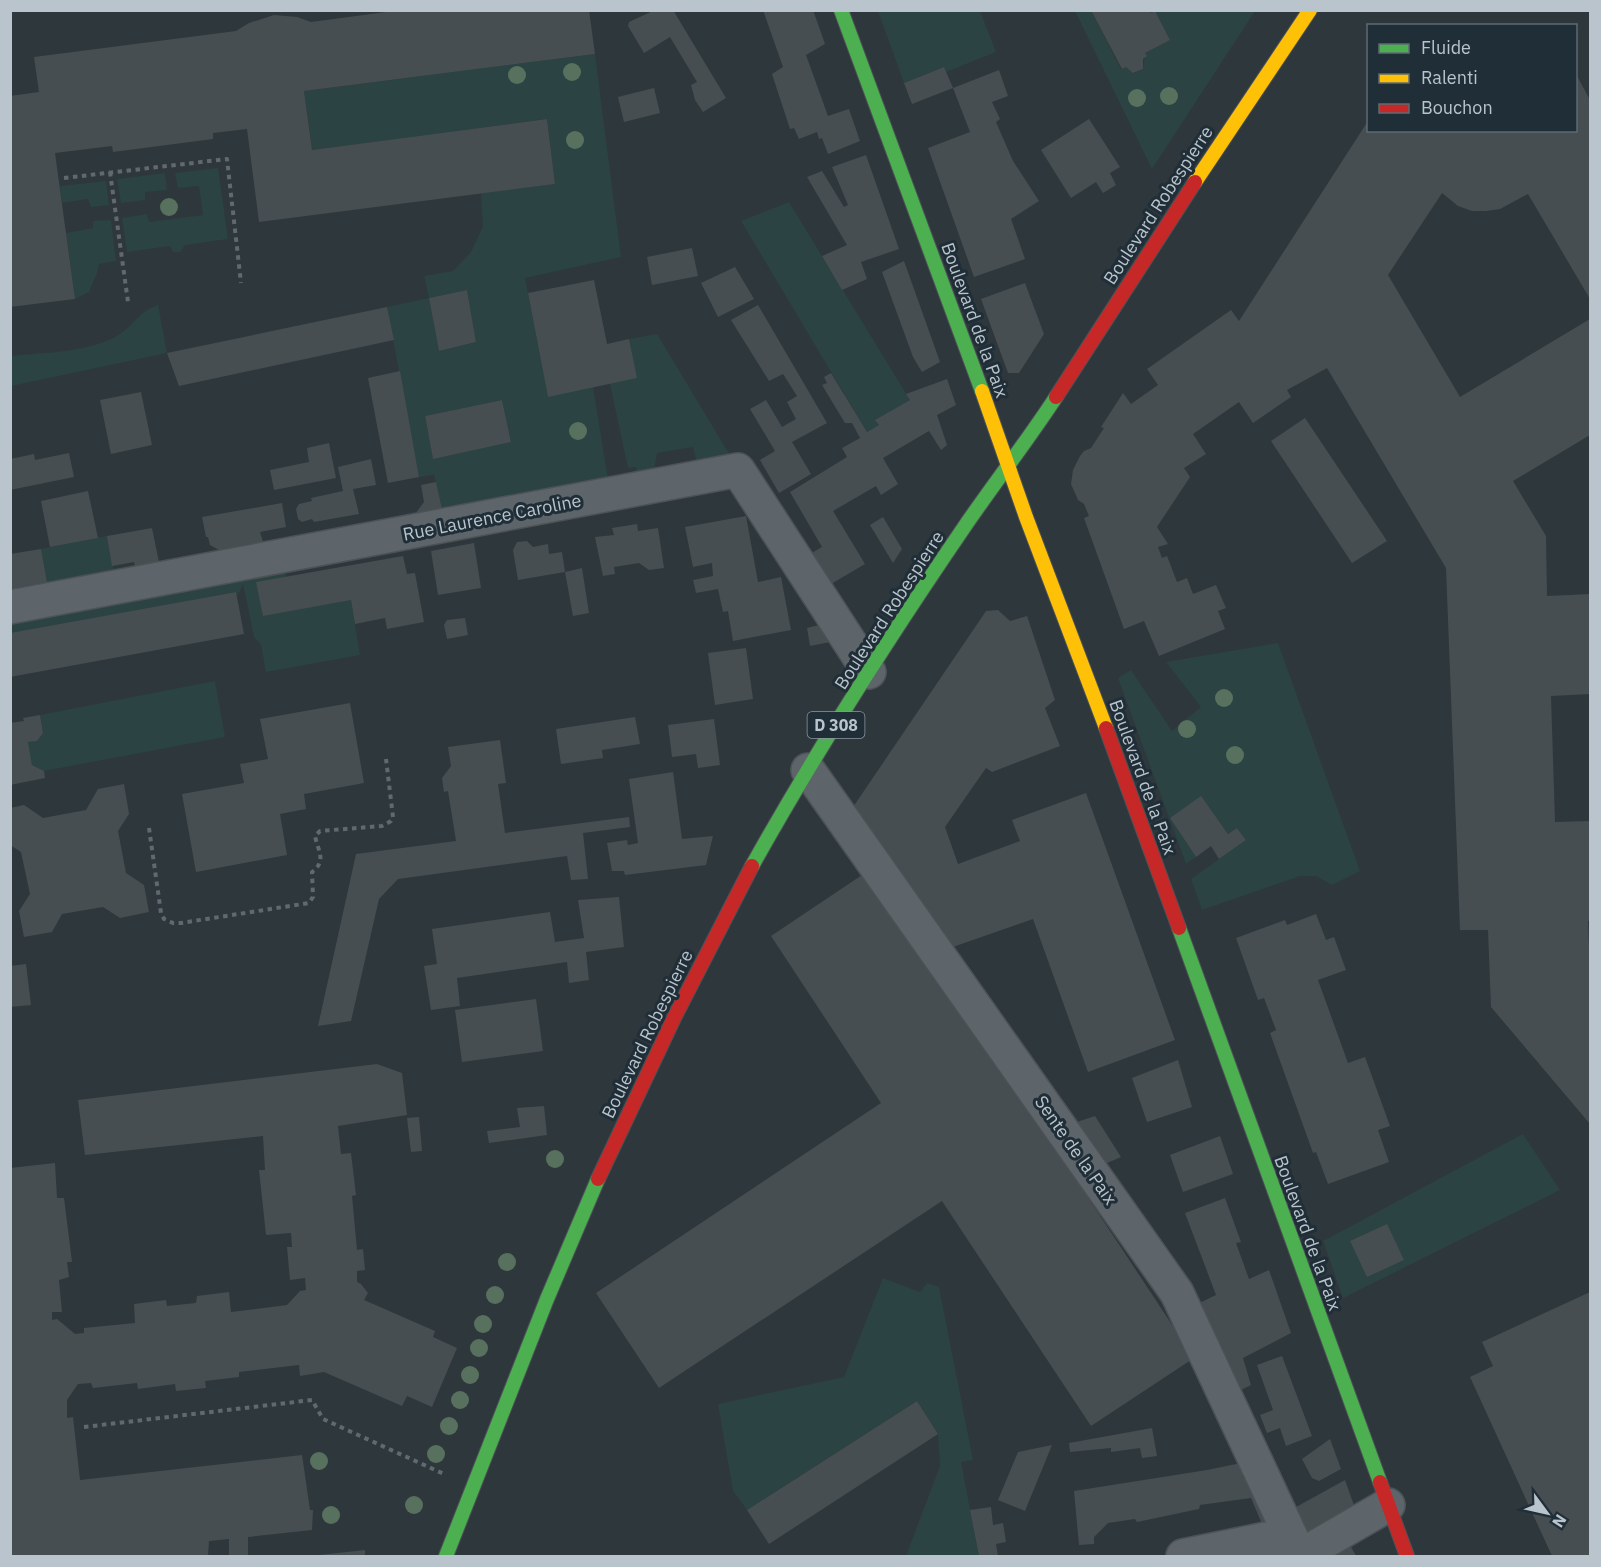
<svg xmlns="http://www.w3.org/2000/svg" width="1601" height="1567" viewBox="0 0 1601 1567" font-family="'IBM Plex Sans',sans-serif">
	<rect width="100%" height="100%" fill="#2e373c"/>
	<g fill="#2b4342" fill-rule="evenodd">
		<path d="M 878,11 L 980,11 L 996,52 L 946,72 L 944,67 L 904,83 Z"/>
		<path d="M 1075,11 L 1094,11 L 1092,12 L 1121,69 L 1126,67 L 1134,73 L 1143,69 L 1145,53 L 1170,40 L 1155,11 L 1151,13 L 1150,11 L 1255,11 L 1152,169 Z"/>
		<path d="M 595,54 L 621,257 L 525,278 L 548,396 L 593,387 L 608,479 L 442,509 L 434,475 L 419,477 L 387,307 L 429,298 L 424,276 L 453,271 L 471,252 L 483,226 L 481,193 L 555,184 L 547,119 L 312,150 L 304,91 ZM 467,290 L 476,342 L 439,351 L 429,298 ZM 502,400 L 511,442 L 433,458 L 425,416 Z"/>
		<path d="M 218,168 L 228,239 L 185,245 L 180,252 L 173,252 L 170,246 L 127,252 L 122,218 L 147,214 L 149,222 L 203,215 L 199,186 L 178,188 L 175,173 Z"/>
		<path d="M 165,173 L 167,190 L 145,192 L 145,200 L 121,203 L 117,179 Z"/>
		<path d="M 106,181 L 109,205 L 91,207 L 88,199 L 62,203 L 60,186 Z"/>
		<path d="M 789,202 L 910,400 L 876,420 L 879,425 L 867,432 L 741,221 Z"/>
		<path d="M 111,220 L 116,261 L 99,264 L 97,273 L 89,292 L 75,299 L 66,233 L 93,228 L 93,221 Z"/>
		<path d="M 158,305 L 167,353 L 11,386 L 11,356 C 45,352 86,353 117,336 C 134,326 137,312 158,305 Z"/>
		<path d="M 657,334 L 731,457 L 697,462 L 693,447 L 657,453 L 654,471 L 637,474 L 636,467 L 628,468 L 610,384 L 629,339 Z"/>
		<path d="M 107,536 L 114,570 L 47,582 L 41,549 Z"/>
		<path d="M 283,562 L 286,577 L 257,582 L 263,615 L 351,600 L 360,655 L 266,672 L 261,645 L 254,637 L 243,584 L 237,597 L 236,592 L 11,633 L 11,612 Z"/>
		<path d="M 1278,643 L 1360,871 L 1332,885 L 1316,876 L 1300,876 L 1202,910 L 1191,879 L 1246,840 L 1237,828 L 1228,834 L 1201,797 L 1170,818 L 1196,857 L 1186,864 L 1118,678 L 1131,670 L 1172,731 L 1201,707 L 1166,662 Z"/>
		<path d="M 215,681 L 225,737 L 44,771 L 32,765 L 28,742 L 37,741 L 43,733 L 40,715 Z"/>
		<path d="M 1523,1134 L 1560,1190 L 1343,1298 L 1323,1241 Z"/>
		<path d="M 883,1278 L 920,1292 L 927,1283 L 939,1287 L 973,1460 L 961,1462 L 979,1556 L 906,1556 L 940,1466 L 938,1434 L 917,1401 L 747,1510 L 733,1491 L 718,1404 L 844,1377 Z"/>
	</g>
	<g fill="#464e52">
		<path d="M 401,10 L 589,10 L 595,54 L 304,91 L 312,150 L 547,119 L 555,184 L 259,222 L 247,129 L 213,133 L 213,139 L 113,152 L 112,146 L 55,153 L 75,299 L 10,307 L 10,96 L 39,92 L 34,57 L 236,31 L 249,23 L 274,15 L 297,17 L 311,22 Z"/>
		<path d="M 655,10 L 673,10 L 726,98 L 703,112 L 695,100 L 691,85 L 697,82 L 670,37 L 644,53 L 628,26 L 629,22 Z"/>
		<path d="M 763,10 L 813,10 L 825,44 L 806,55 L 828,116 L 849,109 L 860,141 L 828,154 L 822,138 L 819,139 L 817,132 L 799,139 L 794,128 L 790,129 L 772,74 L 783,67 Z"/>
		<path d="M 1094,10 L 1150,10 L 1151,13 L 1155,11 L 1170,40 L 1145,53 L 1147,56 L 1143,59 L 1143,69 L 1133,73 L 1126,67 L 1122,69 L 1092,12 Z"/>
		<path d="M 944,67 L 953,88 L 912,104 L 904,83 Z"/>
		<path d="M 999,70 L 1008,96 L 992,102 L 1000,119 L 996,122 L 1013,161 L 1039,201 L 1011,219 L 1025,259 L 974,277 L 928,148 L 970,132 L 953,88 Z"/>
		<path d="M 1576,74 L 1590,100 L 1590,299 L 1528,194 L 1500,209 L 1486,211 L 1472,211 L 1458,206 L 1442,193 L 1388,275 L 1460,397 L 1590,319 L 1590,435 L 1513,481 L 1546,536 L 1547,596 L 1590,594 L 1590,694 L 1551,696 L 1555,822 L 1590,821 L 1590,921 L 1588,921 L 1590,970 L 1590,1124 L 1491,1007 L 1488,930 L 1460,930 L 1446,568 L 1327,368 L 1287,390 L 1291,397 L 1253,423 L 1239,402 L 1193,434 L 1206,454 L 1184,468 L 1190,477 L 1157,527 L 1168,544 L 1158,547 L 1162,558 L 1167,556 L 1177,582 L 1187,578 L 1193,594 L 1216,585 L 1226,608 L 1218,611 L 1225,629 L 1159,656 L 1144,621 L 1124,629 L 1084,518 L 1089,516 L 1084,504 L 1078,500 L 1071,484 L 1073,470 L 1080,456 L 1084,451 L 1091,448 L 1104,428 L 1101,427 L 1123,393 L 1131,404 L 1158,385 L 1147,369 L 1231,310 L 1239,321 L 1368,121 L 1368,130 L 1576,130 Z"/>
		<path d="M 654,88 L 660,113 L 624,122 L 618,97 Z"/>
		<path d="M 1089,119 L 1120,167 L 1110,173 L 1116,185 L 1103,193 L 1096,182 L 1071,198 L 1041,150 Z"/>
		<path d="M 866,155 L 899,249 L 861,262 L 867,279 L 842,290 L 822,256 L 847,245 L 807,177 L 822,171 L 844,207 L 848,205 L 832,167 Z"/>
		<path d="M 692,248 L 698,276 L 652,285 L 647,257 Z"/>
		<path d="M 904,261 L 940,362 L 922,372 L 913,357 L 882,272 Z"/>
		<path d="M 735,267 L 754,299 L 718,317 L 701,283 Z"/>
		<path d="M 594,280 L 607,344 L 629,339 L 637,378 L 548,397 L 528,293 Z"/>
		<path d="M 1025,283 L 1044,334 L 1019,373 L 1008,373 L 981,299 Z"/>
		<path d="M 467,290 L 476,342 L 439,351 L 429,298 Z"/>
		<path d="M 758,305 L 827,423 L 792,442 L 811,474 L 779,493 L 760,460 L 775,451 L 750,409 L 766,400 L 782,427 L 796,419 L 787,402 L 797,396 L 783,374 L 769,381 L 731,320 Z"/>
		<path d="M 387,307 L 394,340 L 179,386 L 167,353 Z"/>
		<path d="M 400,371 L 419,477 L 388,483 L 368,378 Z"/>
		<path d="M 831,373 L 867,432 L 879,425 L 875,420 L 910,400 L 906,394 L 947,379 L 956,405 L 937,415 L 947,445 L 941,450 L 929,431 L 883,458 L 898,484 L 881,495 L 876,486 L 833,511 L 865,564 L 826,587 L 808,555 L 822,547 L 790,492 L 847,457 L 842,448 L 860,438 L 852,423 L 845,423 L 822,385 L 827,383 L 824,377 Z"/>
		<path d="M 141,392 L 152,445 L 111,454 L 100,400 Z"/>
		<path d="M 502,400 L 511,442 L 433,459 L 425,416 Z"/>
		<path d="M 1305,418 L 1387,541 L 1352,563 L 1271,441 Z"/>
		<path d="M 329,443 L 336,478 L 274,490 L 270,470 L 309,462 L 307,448 Z"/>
		<path d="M 69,453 L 74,477 L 10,490 L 10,459 L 34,454 L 35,460 Z"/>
		<path d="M 371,459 L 376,485 L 353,489 L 359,514 L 314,522 L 312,519 L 302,522 L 298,519 L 296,509 L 299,504 L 312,501 L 311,498 L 343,491 L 338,467 Z"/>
		<path d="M 436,482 L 442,509 L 415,514 L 424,502 L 421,485 Z"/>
		<path d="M 88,491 L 98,538 L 50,547 L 41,501 Z"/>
		<path d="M 282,503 L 286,527 L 260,532 L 263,542 L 219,550 L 210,545 L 208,537 L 206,537 L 202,517 Z"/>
		<path d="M 746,516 L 758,582 L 781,577 L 791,630 L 733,641 L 728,611 L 723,612 L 718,589 L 696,593 L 693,580 L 713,576 L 712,563 L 693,567 L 685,527 Z"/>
		<path d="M 883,517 L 902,549 L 893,563 L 870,525 Z"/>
		<path d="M 637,524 L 638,531 L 658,528 L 664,568 L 649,570 L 639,563 L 614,567 L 615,574 L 603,576 L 595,537 L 614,535 L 612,528 Z"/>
		<path d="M 152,528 L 159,562 L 135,566 L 134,562 L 112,566 L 107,536 Z"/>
		<path d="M 527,541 L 533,547 L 548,544 L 549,554 L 562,552 L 565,572 L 582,568 L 589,613 L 573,616 L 565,572 L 518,580 L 513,550 L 517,542 Z"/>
		<path d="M 474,543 L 481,588 L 438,595 L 431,551 Z"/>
		<path d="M 41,549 L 47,582 L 10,589 L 10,554 Z"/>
		<path d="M 403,556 L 407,574 L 415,573 L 424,622 L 387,629 L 385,618 L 355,624 L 351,600 L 263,616 L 256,582 Z"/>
		<path d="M 236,592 L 244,634 L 10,677 L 10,633 Z"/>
		<path d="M 998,610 L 1010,621 L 1027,616 L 1055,700 L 1045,708 L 1060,746 L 992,772 L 986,768 L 945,827 L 958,864 L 1020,841 L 1012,820 L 1086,793 L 1175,1040 L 1088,1072 L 1033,919 L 950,948 L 849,813 L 986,611 Z"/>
		<path d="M 465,618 L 468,635 L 447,639 L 444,625 L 447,620 Z"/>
		<path d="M 832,622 L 841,640 L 810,646 L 807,628 Z"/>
		<path d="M 746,648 L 753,699 L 715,705 L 708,653 Z"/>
		<path d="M 350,703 L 364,783 L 304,794 L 306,809 L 280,814 L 287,855 L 196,872 L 182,794 L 244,783 L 240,764 L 268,759 L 260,719 Z"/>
		<path d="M 40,715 L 43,733 L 37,741 L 28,742 L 32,765 L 44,771 L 45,778 L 10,785 L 10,723 L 24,721 L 23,718 Z"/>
		<path d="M 635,717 L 640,744 L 602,750 L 603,758 L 561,764 L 556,729 Z"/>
		<path d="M 714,719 L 720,765 L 698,768 L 696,754 L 672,757 L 668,725 Z"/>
		<path d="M 500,740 L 506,783 L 498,784 L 505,833 L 629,817 L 630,827 L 583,833 L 588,879 L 571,880 L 567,856 L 398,879 L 379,899 L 351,1021 L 318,1026 L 356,854 L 456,841 L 448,791 L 444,792 L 442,778 L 451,766 L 448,747 Z"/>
		<path d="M 673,772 L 682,839 L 713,836 L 706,865 L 625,875 L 624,871 L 612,871 L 607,843 L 627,840 L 628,845 L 638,843 L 629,779 Z"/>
		<path d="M 124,784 L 129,814 L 118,831 L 126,873 L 144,885 L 149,912 L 120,918 L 103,907 L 62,914 L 52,932 L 24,937 L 19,911 L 30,894 L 21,852 L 10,845 L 10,808 L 24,805 L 43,818 L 86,810 L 98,789 Z"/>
		<path d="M 1201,796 L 1228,834 L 1237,828 L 1246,840 L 1219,859 L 1211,846 L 1196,857 L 1170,818 Z"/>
		<path d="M 871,869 L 1194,1358 L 1091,1426 L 942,1201 L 659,1388 L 596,1293 L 881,1103 L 771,936 Z"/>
		<path d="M 619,897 L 624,947 L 586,952 L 589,980 L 569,983 L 567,962 L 457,978 L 460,1006 L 431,1010 L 424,966 L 437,964 L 432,929 L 550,912 L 555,942 L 584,938 L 578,900 Z"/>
		<path d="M 1316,914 L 1326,940 L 1334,937 L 1346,970 L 1318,980 L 1348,1063 L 1365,1057 L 1390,1126 L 1378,1130 L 1389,1162 L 1328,1184 L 1316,1152 L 1313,1153 L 1270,1033 L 1276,1030 L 1264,998 L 1258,1000 L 1236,938 L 1285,920 L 1287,925 Z"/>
		<path d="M 26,964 L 31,1005 L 10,1007 L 10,966 Z"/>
		<path d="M 536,999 L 543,1051 L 462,1062 L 455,1010 Z"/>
		<path d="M 1178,1060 L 1192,1107 L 1147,1122 L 1132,1078 Z"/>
		<path d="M 377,1064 L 402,1073 L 407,1115 L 338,1126 L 341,1154 L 351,1153 L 356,1195 L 352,1196 L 357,1250 L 363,1249 L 365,1270 L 357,1271 L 357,1282 L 361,1284 L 368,1293 L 364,1300 L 435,1331 L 433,1337 L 457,1348 L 432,1407 L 407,1396 L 402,1406 L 324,1372 L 300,1376 L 299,1365 L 239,1372 L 239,1377 L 205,1381 L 206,1388 L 176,1391 L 175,1384 L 138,1389 L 137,1383 L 93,1388 L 91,1383 L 78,1384 L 67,1400 L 67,1418 L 73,1417 L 80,1480 L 302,1455 L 310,1510 L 313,1510 L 312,1530 L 248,1537 L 248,1556 L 229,1556 L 229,1539 L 209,1541 L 208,1556 L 10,1556 L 10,1168 L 55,1163 L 57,1198 L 64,1198 L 72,1262 L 67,1262 L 69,1277 L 59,1280 L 62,1312 L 52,1312 L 52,1320 L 57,1319 L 75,1334 L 84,1333 L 84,1328 L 135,1323 L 134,1304 L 166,1300 L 167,1306 L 196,1303 L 197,1296 L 229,1292 L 231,1312 L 287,1305 L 300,1291 L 306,1290 L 305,1278 L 290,1280 L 287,1247 L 292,1247 L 291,1233 L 266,1235 L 259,1170 L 265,1170 L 263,1136 L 85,1155 L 78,1100 Z"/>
		<path d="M 544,1106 L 547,1135 L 489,1143 L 487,1131 L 520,1127 L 517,1108 Z"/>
		<path d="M 1095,1116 L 1121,1157 L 1098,1167 L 1068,1125 Z"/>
		<path d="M 419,1117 L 422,1151 L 411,1152 L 407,1118 Z"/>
		<path d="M 1220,1136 L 1233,1174 L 1183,1192 L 1170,1155 Z"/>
		<path d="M 1225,1198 L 1241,1242 L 1236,1243 L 1249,1279 L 1269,1270 L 1291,1333 L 1243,1358 L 1251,1385 L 1233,1394 L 1191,1307 L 1216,1295 L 1185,1213 Z"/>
		<path d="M 1387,1224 L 1404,1260 L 1367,1277 L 1350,1241 Z"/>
		<path d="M 1590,1292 L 1590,1556 L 1552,1556 L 1470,1377 L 1493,1366 L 1482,1342 Z"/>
		<path d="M 1282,1356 L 1312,1436 L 1286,1446 L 1280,1428 L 1267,1433 L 1260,1415 L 1273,1410 L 1257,1365 Z"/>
		<path d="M 917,1401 L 938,1434 L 769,1544 L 747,1510 Z"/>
		<path d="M 1152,1428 L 1157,1456 L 1142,1458 L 1140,1448 L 1111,1452 L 1111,1448 L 1070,1452 L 1069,1443 Z"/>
		<path d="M 1330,1439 L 1341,1469 L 1319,1481 L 1312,1478 L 1302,1459 Z"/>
		<path d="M 1052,1445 L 1025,1511 L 998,1500 L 1018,1452 Z"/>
		<path d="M 1241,1463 L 1243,1478 L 1257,1476 L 1278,1520 L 1262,1524 L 1251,1498 L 1200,1505 L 1199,1509 L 1137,1522 L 1135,1519 L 1108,1523 L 1094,1537 L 1094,1544 L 1079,1545 L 1074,1491 L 1207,1470 Z"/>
		<path d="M 1345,1480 L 1356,1511 L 1302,1541 L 1287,1512 Z"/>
		<path d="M 991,1507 L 993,1525 L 1003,1523 L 1006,1542 L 996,1544 L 998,1556 L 979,1556 L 970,1510 Z"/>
		<path d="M 1350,1545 L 1356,1556 L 1329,1556 Z"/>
		<path d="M 365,1550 L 365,1556 L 319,1556 L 319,1555 Z"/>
	</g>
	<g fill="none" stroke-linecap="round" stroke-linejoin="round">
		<defs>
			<g id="street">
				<path d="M 10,607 L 738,470 L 869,672"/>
				<path d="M 808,770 L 1177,1293 L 1300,1556"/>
				<path d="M 1183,1556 L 1266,1539 L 1299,1556"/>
				<path d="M 1300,1556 L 1388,1505"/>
			</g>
			<g id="fast">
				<path d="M 841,10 L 982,391"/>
				<path d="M 752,866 C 818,748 891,634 967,523 C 996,481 1028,440 1056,397"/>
				<path d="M 1179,928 L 1380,1482"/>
				<path d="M 446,1556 L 547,1299 L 598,1179"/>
			</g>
			<g id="slow">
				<path d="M 1195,182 L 1310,10"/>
				<path d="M 982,391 L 1026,517 L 1106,728"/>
			</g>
			<g id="jam">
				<path d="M 1056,397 L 1195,182"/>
				<path d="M 1106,728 L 1179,928"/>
				<path d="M 598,1179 L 674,1018 L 752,866"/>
				<path d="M 1380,1482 L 1407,1556"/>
			</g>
		</defs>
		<use href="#street" stroke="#4c5256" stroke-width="36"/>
		<use href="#fast" stroke="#4c5256" stroke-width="16"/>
		<use href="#slow" stroke="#4c5256" stroke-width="16"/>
		<use href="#jam" stroke="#4c5256" stroke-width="16"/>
		<g stroke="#62696e" stroke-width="4" stroke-dasharray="4.5 4.5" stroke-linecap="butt">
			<path d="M 110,172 L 128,302"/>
			<path d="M 64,178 L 227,159 L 241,283"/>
			<path d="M 149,828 L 161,913 L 164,919 L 173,923 L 181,923 L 309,903 L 313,897 L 312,872 C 327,861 318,851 315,836 L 320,831 L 382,826 L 391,821 L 393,817 L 386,759"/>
			<path d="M 84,1427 L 312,1400 L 323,1419 L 444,1474"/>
		</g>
		<use href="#street" stroke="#5e656a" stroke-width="33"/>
		<use href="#fast" stroke="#4caf50" stroke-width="14"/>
		<use href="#slow" stroke="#ffc107" stroke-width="14"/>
		<use href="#jam" stroke="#c62828" stroke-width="14"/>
	</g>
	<g fill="#57715e">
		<circle cx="572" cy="72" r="9"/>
		<circle cx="517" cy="75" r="9"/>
		<circle cx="1169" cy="96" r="9"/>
		<circle cx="1137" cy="98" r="9"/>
		<circle cx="575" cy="140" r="9"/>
		<circle cx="169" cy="207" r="9"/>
		<circle cx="578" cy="431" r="9"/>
		<circle cx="1224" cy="698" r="9"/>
		<circle cx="1187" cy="729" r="9"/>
		<circle cx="1235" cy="755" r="9"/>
		<circle cx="555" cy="1159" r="9"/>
		<circle cx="507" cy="1262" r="9"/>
		<circle cx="495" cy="1295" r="9"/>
		<circle cx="483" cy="1324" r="9"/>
		<circle cx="479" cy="1348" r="9"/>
		<circle cx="470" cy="1375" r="9"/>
		<circle cx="460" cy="1400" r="9"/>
		<circle cx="449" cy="1426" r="9"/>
		<circle cx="436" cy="1454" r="9"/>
		<circle cx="319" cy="1461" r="9"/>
		<circle cx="414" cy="1505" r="9"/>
		<circle cx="331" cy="1515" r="9"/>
	</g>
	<g text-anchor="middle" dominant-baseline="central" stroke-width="6" stroke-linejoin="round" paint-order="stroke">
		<rect fill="#202e38" stroke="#8b97a0" stroke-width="1.5" x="807.5" y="712" width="57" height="26" rx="4.5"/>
		<g font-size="16" font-weight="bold" fill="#b9c4cc">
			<text x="836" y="725">D 308</text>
		</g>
		<g font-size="18" fill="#b9c4cc" stroke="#202e38">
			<text transform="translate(1158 205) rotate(-57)">Boulevard Robespierre</text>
			<text transform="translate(975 320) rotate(70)">Boulevard de la Paix</text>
			<text transform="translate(492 517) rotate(-11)">Rue Laurence Caroline</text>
			<text transform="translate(889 610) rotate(-57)">Boulevard Robespierre</text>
			<text transform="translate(1143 777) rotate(70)">Boulevard de la Paix</text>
			<text transform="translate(647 1034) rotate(-64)">Boulevard Robespierre</text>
			<text transform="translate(1076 1150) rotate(55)">Sente de la Paix</text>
			<text transform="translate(1308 1233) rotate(70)">Boulevard de la Paix</text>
		</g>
	</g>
	<rect width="1601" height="1567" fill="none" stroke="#b9c4cc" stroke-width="24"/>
	<rect x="1367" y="24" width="210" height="108" fill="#202e38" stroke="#5d6a73" stroke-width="1.5"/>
	<rect x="1379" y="44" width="30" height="9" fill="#4caf50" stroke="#5d6a73" stroke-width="1.5"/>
	<text x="1421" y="54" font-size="18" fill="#b9c4cc">Fluide</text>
	<rect x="1379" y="74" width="30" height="9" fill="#ffc107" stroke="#5d6a73" stroke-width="1.5"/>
	<text x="1421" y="84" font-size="18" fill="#b9c4cc">Ralenti</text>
	<rect x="1379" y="104" width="30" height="9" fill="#c62828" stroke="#5d6a73" stroke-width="1.5"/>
	<text x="1421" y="114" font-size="18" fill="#b9c4cc">Bouchon</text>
	<g transform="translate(1547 1513) rotate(123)" stroke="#202e38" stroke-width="4.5" paint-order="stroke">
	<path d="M0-4.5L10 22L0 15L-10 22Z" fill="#b9c4cc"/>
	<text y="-9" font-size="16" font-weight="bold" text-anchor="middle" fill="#b9c4cc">N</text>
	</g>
</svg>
